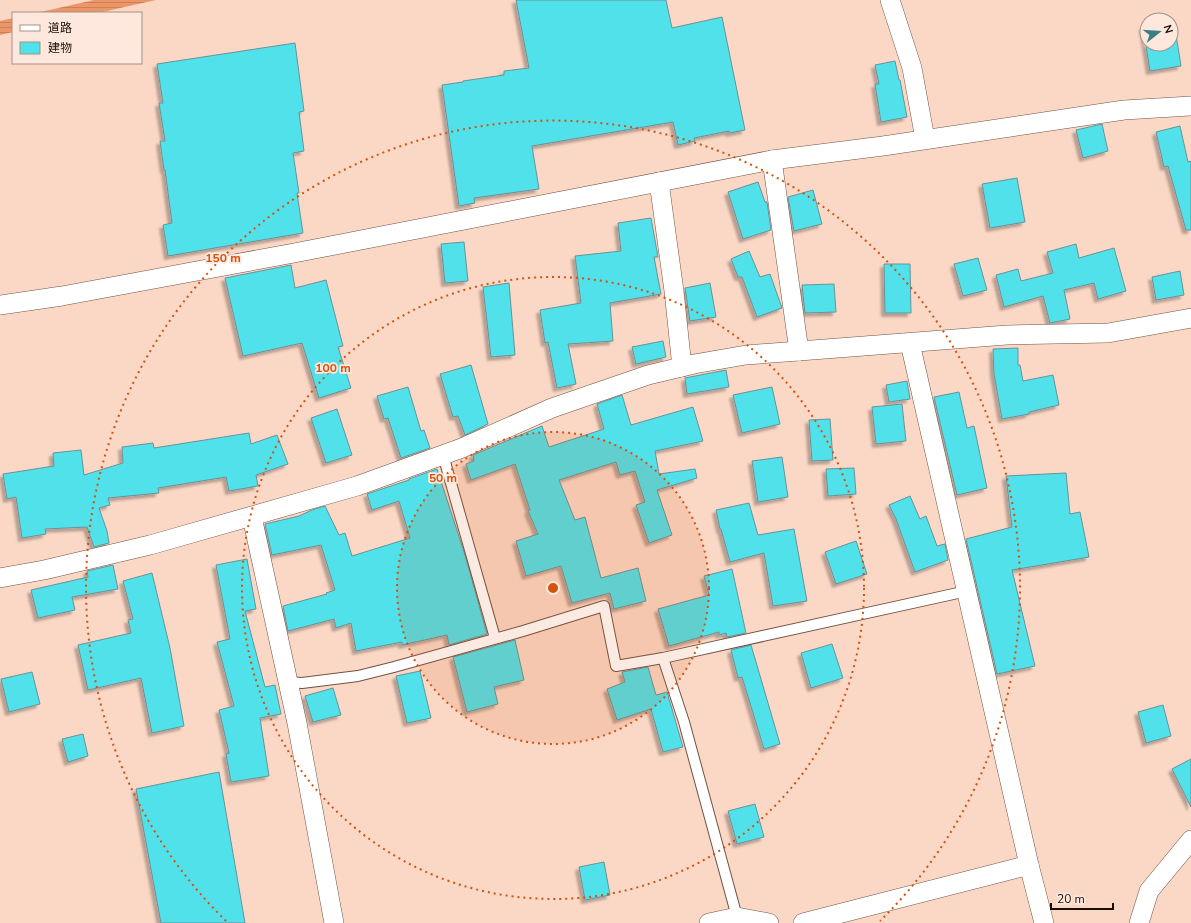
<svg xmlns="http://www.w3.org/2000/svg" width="1191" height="923" viewBox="0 0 1191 923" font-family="'Nunito Sans','Noto Sans JP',sans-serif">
	<defs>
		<pattern id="water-rules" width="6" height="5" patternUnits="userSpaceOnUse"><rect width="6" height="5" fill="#ec9667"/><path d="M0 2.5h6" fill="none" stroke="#ca8058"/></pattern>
		<filter id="shadow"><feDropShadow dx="-3.5" dy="3.5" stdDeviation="1" flood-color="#0004"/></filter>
	</defs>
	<rect width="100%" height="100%" fill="#fbd8c6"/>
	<g fill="url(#water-rules)">
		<path d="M 94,0 L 156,0 L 98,13 L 36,13 Z"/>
		<path d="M 13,18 L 13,32 L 0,35 L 0,21 Z"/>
	</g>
	<g fill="#51e1ea" stroke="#689295" filter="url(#shadow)">
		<path d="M 516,0 L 666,0 L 672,28 L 722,17 L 745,130 L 729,133 L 729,131 L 694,138 L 695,141 L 678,145 L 673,122 L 532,146 L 539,189 L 474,198 L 475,203 L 459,206 L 442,85 L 463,82 L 463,81 L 504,75 L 504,71 L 529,68 Z"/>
		<path d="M 1171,22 L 1174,22 L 1181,66 L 1150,71 L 1143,27 L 1147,26 L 1147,44 L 1171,44 Z"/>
		<path d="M 295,43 L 304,111 L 299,112 L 304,151 L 293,153 L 299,193 L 297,193 L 303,233 L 168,256 L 163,225 L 172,223 L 165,170 L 164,170 L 160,141 L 165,141 L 159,103 L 163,103 L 157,64 Z"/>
		<path d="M 895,61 L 899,80 L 900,80 L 907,117 L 881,122 L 875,84 L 879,84 L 875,65 Z"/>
		<path d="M 1102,124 L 1108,151 L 1083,158 L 1076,130 Z"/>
		<path d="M 1180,126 L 1188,162 L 1191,161 L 1191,230 L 1186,230 L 1168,166 L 1164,167 L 1156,132 Z"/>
		<path d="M 1017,178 L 1025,222 L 990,228 L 982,184 Z"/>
		<path d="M 758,182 L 765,202 L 767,202 L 771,230 L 743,239 L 728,192 Z"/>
		<path d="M 813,190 L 822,224 L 794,231 L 788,197 Z"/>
		<path d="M 651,218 L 658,257 L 654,257 L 661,294 L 610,303 L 613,341 L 568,344 L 576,384 L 557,388 L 548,342 L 545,343 L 540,310 L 581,303 L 575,256 L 621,251 L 618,223 Z"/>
		<path d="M 464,242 L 468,281 L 445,283 L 441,244 Z"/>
		<path d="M 1076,244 L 1079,258 L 1114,248 L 1126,291 L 1098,299 L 1094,283 L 1064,290 L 1070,319 L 1050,323 L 1043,296 L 1004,307 L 996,275 L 1018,269 L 1021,281 L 1053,273 L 1047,252 Z"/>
		<path d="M 749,251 L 760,277 L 770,274 L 782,308 L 757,317 L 742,277 L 738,277 L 731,259 Z"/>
		<path d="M 978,258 L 987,290 L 963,296 L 954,264 Z"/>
		<path d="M 884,264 L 910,264 L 911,313 L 885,313 Z"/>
		<path d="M 291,265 L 295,288 L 326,280 L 343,346 L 338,347 L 351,388 L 319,398 L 302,343 L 243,356 L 225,278 Z"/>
		<path d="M 1180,271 L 1184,295 L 1156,300 L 1152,277 Z"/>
		<path d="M 509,283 L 515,355 L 491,357 L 483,287 Z"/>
		<path d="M 710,283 L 716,317 L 690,321 L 685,288 Z"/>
		<path d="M 834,284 L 836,312 L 805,313 L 802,285 Z"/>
		<path d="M 663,341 L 666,357 L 636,364 L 632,347 Z"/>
		<path d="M 1018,348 L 1018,365 L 1020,365 L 1023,381 L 1053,375 L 1059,405 L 1029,412 L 1029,414 L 1002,419 L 994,374 L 993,349 Z"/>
		<path d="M 471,365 L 488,424 L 465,435 L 458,416 L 453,417 L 440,374 Z"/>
		<path d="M 726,370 L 729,387 L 687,394 L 685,378 Z"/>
		<path d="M 907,381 L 910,399 L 889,402 L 886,385 Z"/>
		<path d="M 408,387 L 421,431 L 424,430 L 430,448 L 401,458 L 388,418 L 384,419 L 377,396 Z"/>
		<path d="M 772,387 L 780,424 L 742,433 L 733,395 Z"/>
		<path d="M 959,392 L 967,428 L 974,426 L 987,488 L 957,495 L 934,397 Z"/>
		<path d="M 622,395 L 631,425 L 693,407 L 703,441 L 655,451 L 659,474 L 695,469 L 697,478 L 657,490 L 672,535 L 649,543 L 636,505 L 645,502 L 635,471 L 620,475 L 616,462 L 559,480 L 575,520 L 585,517 L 601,578 L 638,568 L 646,601 L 614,609 L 610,593 L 572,603 L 561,566 L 526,576 L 516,541 L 538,534 L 528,511 L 530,510 L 515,464 L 471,480 L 466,464 L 474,461 L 473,455 L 542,426 L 549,447 L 604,429 L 597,404 Z"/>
		<path d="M 902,404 L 906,441 L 876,444 L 872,407 Z"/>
		<path d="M 337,409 L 352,455 L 326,463 L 311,418 Z"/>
		<path d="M 830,419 L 833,460 L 812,461 L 809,420 Z"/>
		<path d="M 249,433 L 251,444 L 277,435 L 288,464 L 256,475 L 258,486 L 229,491 L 226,477 L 158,488 L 159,493 L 108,498 L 110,505 L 99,508 L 107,531 L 109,543 L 94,547 L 87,527 L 45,529 L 46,534 L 22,538 L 16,497 L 7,499 L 3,474 L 54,466 L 53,453 L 81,450 L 84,475 L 123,463 L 122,447 L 153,443 L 154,448 Z"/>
		<path d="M 782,457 L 788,497 L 758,502 L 752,461 Z"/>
		<path d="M 854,468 L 856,494 L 828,496 L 826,469 Z"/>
		<path d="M 437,469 L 465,555 L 487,634 L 449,645 L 447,635 L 402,645 L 402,642 L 356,651 L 351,623 L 336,628 L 334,619 L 288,631 L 283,606 L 327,594 L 326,593 L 335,590 L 321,545 L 272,555 L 265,524 L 299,516 L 312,510 L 325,506 L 339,535 L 345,533 L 352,556 L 410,538 L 399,501 L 372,510 L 367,494 L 409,480 L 409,479 Z"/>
		<path d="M 1066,473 L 1070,514 L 1080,512 L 1089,557 L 1012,570 L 1035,666 L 997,674 L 966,539 L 1012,527 L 1006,476 Z"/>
		<path d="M 910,496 L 920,519 L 926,516 L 937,546 L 945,544 L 948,560 L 915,572 L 896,519 L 889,505 Z"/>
		<path d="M 749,503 L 758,535 L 794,529 L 807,601 L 773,606 L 764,553 L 730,562 L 721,529 L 720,529 L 716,510 Z"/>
		<path d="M 856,541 L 867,574 L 836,584 L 825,552 Z"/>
		<path d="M 247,559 L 256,609 L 245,611 L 265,687 L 275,685 L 281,714 L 260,718 L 269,776 L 231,782 L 226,754 L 229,753 L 219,710 L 234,706 L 217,642 L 230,639 L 216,565 Z"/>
		<path d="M 113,565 L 118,589 L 72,597 L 75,610 L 38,618 L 31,590 L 88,577 L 87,571 Z"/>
		<path d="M 732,569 L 746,633 L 727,637 L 726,633 L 719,635 L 719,632 L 669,646 L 658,609 L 709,595 L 704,576 Z"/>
		<path d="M 152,573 L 170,648 L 184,726 L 152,733 L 141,678 L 88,690 L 78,645 L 131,633 L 128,620 L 133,619 L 123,581 Z"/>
		<path d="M 515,640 L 524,680 L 494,687 L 498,704 L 467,712 L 453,657 Z"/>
		<path d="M 832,644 L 843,678 L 811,688 L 801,653 Z"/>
		<path d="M 751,645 L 780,744 L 764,749 L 742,677 L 738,678 L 731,650 Z"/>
		<path d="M 648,667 L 656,695 L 667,692 L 683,747 L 663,752 L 651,709 L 617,720 L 607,689 L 625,682 L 622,672 Z"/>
		<path d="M 420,671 L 431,718 L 407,723 L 396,676 Z"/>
		<path d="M 32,672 L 40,704 L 9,712 L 1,679 Z"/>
		<path d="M 333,688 L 341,715 L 313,722 L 305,696 Z"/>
		<path d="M 1163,705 L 1171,736 L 1146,743 L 1138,712 Z"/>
		<path d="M 83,734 L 88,756 L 68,762 L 62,739 Z"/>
		<path d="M 1191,759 L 1191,807 L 1172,769 Z"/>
		<path d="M 219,772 L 245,923 L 161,923 L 136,789 Z"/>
		<path d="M 755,804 L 764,837 L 737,844 L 728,811 Z"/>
		<path d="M 604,862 L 610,895 L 585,900 L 579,867 Z"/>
	</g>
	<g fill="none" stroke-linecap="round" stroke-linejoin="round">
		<defs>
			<g id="service">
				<path d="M 443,455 L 495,638"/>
				<path d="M 288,682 L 302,683 L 358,676 L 394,667 L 523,631 L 604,606 L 616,666 L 663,658"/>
				<path d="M 737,917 L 684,722 L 663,658 L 967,591"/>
			</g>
			<g id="minor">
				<path d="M 890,0 L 912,68 L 925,139"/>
				<path d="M 772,160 L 799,351"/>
				<path d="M 659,182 L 674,291 L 682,367"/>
				<path d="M 0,305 L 62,296 L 294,253 L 772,160 L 883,146 L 1124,110 L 1191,106"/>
				<path d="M 910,343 L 1029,865 L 1044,923"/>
				<path d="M 252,517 L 297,723 L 334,923"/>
				<path d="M 0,578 L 44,570 L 150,545 L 357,486 L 462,448 L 552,408 L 648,375 L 694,364 L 746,355 L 799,351 L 1007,335 L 1108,333 L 1191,318"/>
				<path d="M 709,923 L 737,917 L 769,923"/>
				<path d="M 803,923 L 1029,865"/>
				<path d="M 1139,923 L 1149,891 L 1191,840"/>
			</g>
		</defs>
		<use href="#service" stroke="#705343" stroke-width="12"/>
		<use href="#minor" stroke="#705343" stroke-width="20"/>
		<use href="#service" stroke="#fff" stroke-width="10"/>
		<use href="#minor" stroke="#fff" stroke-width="19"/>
	</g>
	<circle cx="553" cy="588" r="156" fill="#d3520c" fill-opacity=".12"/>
	<g fill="none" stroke="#d3520c" stroke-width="2" stroke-dasharray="2 4">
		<circle cx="553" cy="588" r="156"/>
		<circle cx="553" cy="588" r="311"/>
		<path d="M226 921A467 467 0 1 1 880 921"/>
	</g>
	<circle cx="553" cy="588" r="6" fill="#d3520c" stroke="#fee8dd" stroke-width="2"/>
	<g font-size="12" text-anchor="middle" font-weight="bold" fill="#d3520c" stroke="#fee8dd" stroke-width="3.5" stroke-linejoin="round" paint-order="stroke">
		<text x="223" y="262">150 m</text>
		<text x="333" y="372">100 m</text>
		<text x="443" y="482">50 m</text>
	</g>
	<rect x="12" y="12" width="130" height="52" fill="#fee8dd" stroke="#a39188"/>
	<rect x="20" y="25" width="20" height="6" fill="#ffffff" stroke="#a39188"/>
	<text x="48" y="32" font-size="12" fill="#1a0e08">道路</text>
	<rect x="20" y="42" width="20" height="12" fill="#51e1ea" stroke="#a39188"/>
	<text x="48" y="52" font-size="12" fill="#1a0e08">建物</text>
	<g transform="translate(1159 32) rotate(73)"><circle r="19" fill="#fee8dd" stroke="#a39188"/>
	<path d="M0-3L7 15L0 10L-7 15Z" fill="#398186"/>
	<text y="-6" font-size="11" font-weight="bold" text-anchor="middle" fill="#1a0e08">N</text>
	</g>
	<path d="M1051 903v6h62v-6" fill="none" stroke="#1a0e08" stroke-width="2"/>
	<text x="1057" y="903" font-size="12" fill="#1a0e08" stroke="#fee8dd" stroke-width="3" paint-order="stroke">20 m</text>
</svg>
